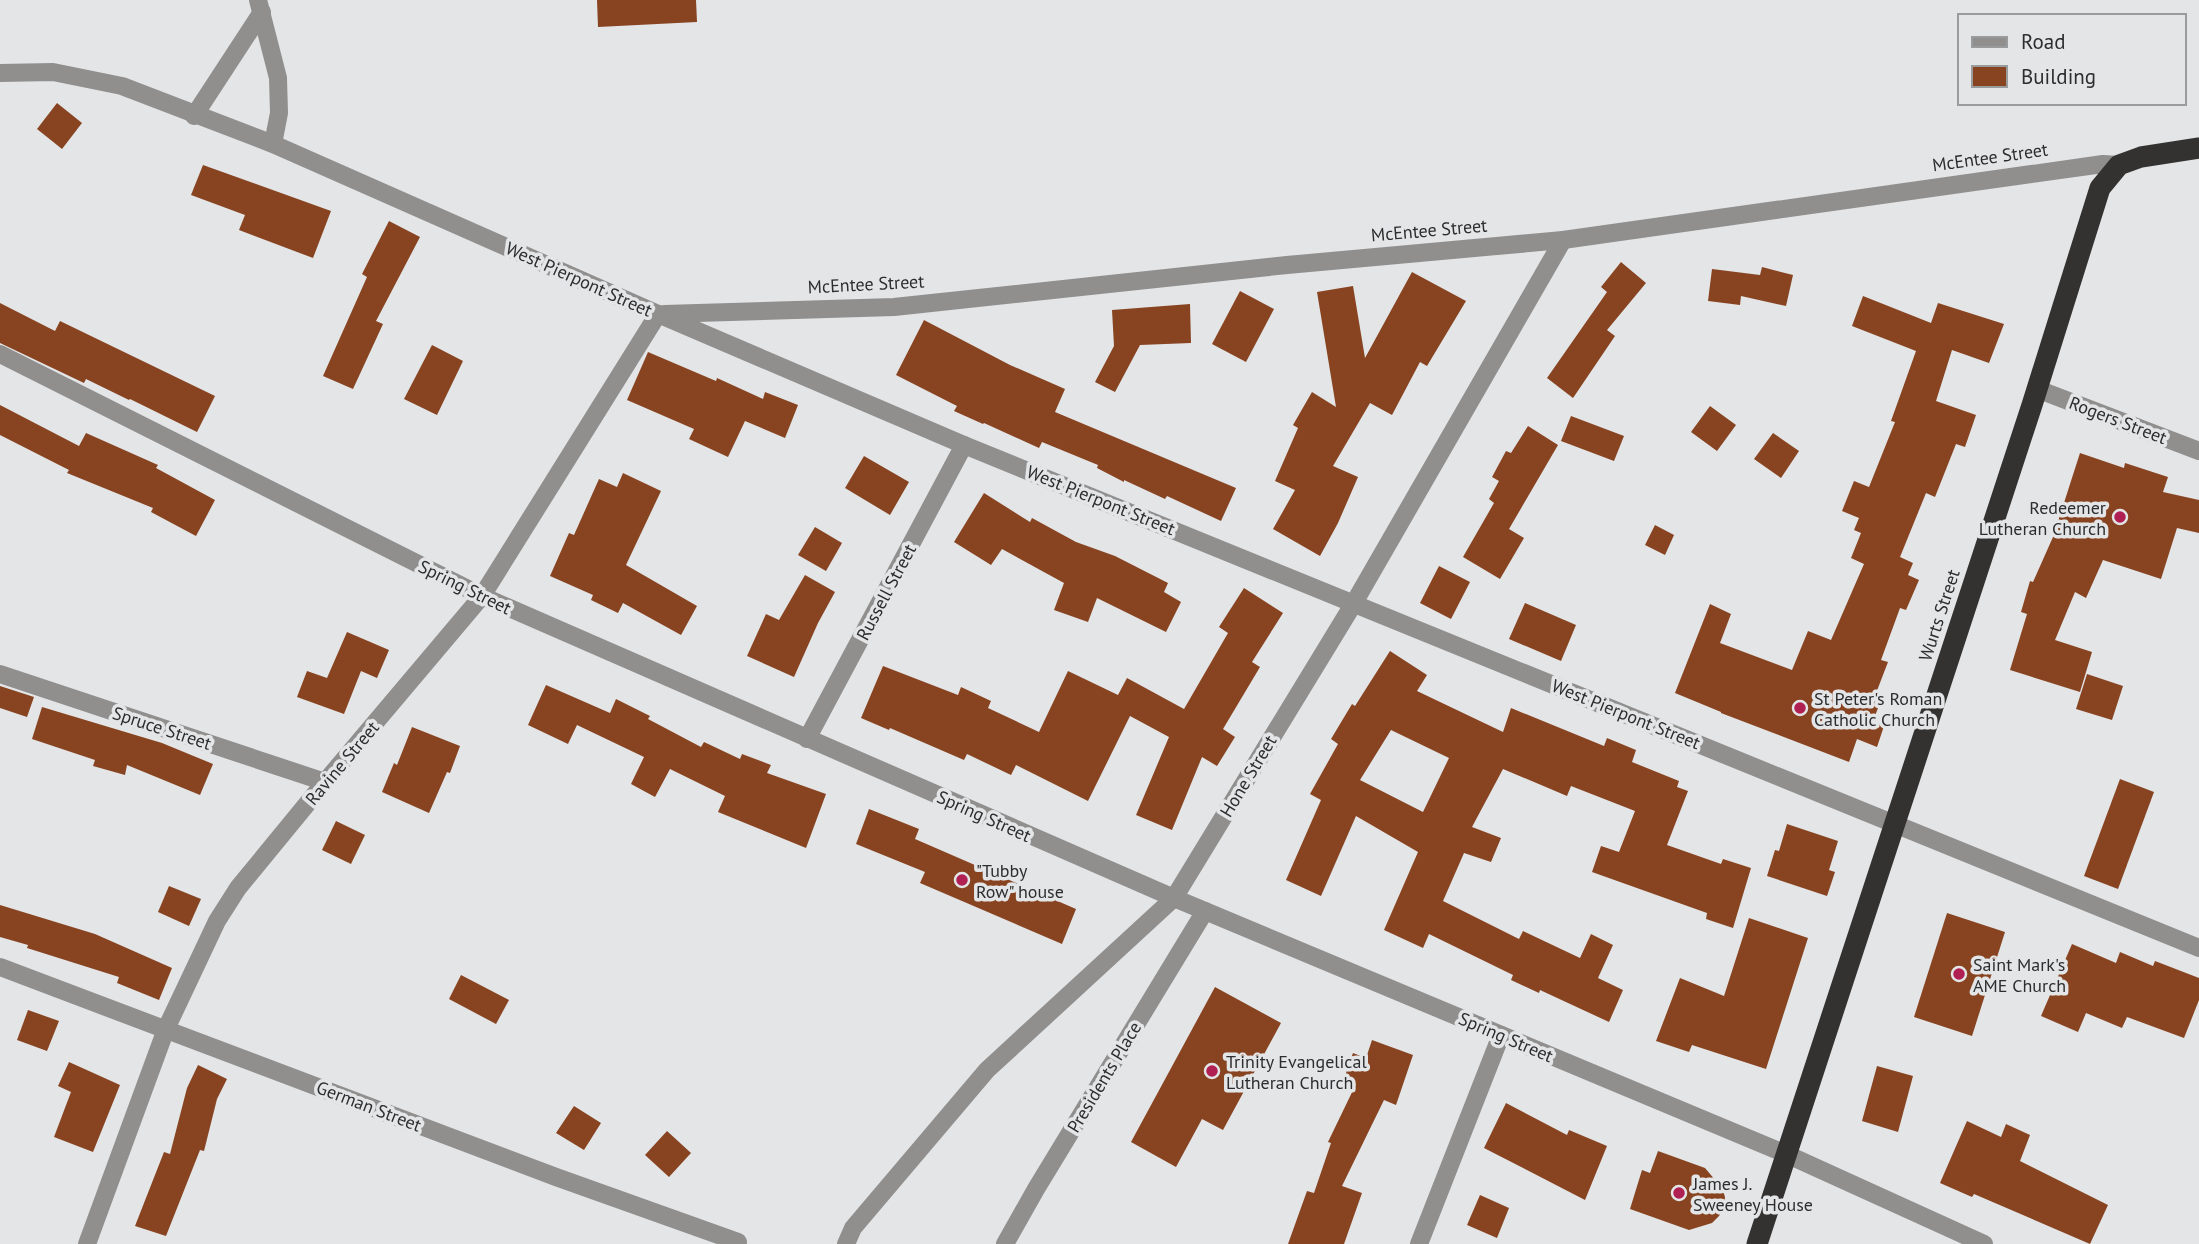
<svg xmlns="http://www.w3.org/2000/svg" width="2199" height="1244" viewBox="0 0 2199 1244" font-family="'PT Sans',sans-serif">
	<rect width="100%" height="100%" fill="#e3e5e7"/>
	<g fill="#884421" fill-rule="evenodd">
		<path d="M 597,0 L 696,0 L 697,22 L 598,27 Z"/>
		<path d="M 57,103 L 82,123 L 62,149 L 37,129 Z"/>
		<path d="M 203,165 L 331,211 L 313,258 L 239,230 L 245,215 L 191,195 Z"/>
		<path d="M 389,221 L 420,237 L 376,321 L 383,324 L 353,389 L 323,376 L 367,277 L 362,274 Z"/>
		<path d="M 1621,262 L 1646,283 L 1607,330 L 1615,336 L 1573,398 L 1547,378 L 1607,292 L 1601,287 Z"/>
		<path d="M 1762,267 L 1793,275 L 1786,306 L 1741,296 L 1740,305 L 1708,301 L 1712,269 L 1760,275 Z"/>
		<path d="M 1412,272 L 1466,301 L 1427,366 L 1420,362 L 1392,415 L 1370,403 L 1333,466 L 1358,477 L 1338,523 L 1320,556 L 1273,529 L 1295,490 L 1275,481 L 1298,428 L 1293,425 L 1312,392 L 1336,407 L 1317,292 L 1353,286 L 1365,358 Z"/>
		<path d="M 1240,291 L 1274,309 L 1246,362 L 1212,344 Z"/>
		<path d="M 1863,296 L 1931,323 L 1938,303 L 2004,324 L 1989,363 L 1952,350 L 1936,401 L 1976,415 L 1965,447 L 1956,444 L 1935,497 L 1926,493 L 1900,557 L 1913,563 L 1908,575 L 1919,580 L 1906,610 L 1900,608 L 1881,660 L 1888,662 L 1873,701 L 1880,703 L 1873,721 L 1884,726 L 1877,747 L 1857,739 L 1849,762 L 1721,713 L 1721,712 L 1675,693 L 1710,604 L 1731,614 L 1720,643 L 1792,670 L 1808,631 L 1831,640 L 1864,564 L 1851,558 L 1861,533 L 1854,530 L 1859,518 L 1842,511 L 1854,481 L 1869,487 L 1895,422 L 1891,421 L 1916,351 L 1852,326 Z"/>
		<path d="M 0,303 L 55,331 L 60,321 L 215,396 L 197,432 L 130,399 L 129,400 L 86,379 L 84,383 L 0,343 Z"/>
		<path d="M 1190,304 L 1191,343 L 1140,345 L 1115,392 L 1095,382 L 1114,346 L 1112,310 Z"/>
		<path d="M 924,320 L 1010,365 L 1065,389 L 1055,412 L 1236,488 L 1221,521 L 1167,496 L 1165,499 L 1124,480 L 1124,482 L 1097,468 L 1098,465 L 1042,442 L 1039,448 L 984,423 L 983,424 L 954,411 L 957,406 L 896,375 Z"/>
		<path d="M 432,345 L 463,361 L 437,415 L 404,399 Z"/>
		<path d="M 648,352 L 716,381 L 717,378 L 763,399 L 765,392 L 798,405 L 785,438 L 745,421 L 728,457 L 689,439 L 694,429 L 627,400 Z"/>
		<path d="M 0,405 L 79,446 L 86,433 L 158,465 L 156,468 L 215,500 L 196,536 L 151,512 L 153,508 L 67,473 L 69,470 L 0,435 Z"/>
		<path d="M 1710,406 L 1736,425 L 1717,451 L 1691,432 Z"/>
		<path d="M 1571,416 L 1624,436 L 1614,461 L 1561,441 Z"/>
		<path d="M 1528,426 L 1558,445 L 1509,529 L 1524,538 L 1500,579 L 1463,557 L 1494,503 L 1489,499 L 1499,481 L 1492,477 L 1506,451 L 1511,453 Z"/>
		<path d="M 1773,433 L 1799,451 L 1781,478 L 1754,459 Z"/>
		<path d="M 2080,453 L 2124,468 L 2125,463 L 2168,477 L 2163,492 L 2199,500 L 2199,533 L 2177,528 L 2161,579 L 2103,560 L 2086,598 L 2075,592 L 2055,640 L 2092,652 L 2080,692 L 2010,670 L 2027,614 L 2021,612 L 2030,581 L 2033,582 L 2053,537 Z"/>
		<path d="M 864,456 L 909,482 L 890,515 L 845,488 Z"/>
		<path d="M 623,473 L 661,491 L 626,565 L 697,606 L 681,635 L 623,603 L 618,613 L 591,600 L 593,595 L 550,576 L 569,533 L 574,535 L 599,479 L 617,487 Z"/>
		<path d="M 984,493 L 1030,522 L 1032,518 L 1076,542 L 1115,556 L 1168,583 L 1164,592 L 1181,602 L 1166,632 L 1097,598 L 1088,622 L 1054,610 L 1064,583 L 1002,549 L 991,565 L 954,542 Z"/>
		<path d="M 1655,525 L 1674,535 L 1665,555 L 1645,545 Z"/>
		<path d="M 815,527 L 842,543 L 826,571 L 798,555 Z"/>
		<path d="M 1439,566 L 1470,582 L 1451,619 L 1420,603 Z"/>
		<path d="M 805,575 L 835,592 L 818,623 L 794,677 L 747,656 L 766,614 L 779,620 Z"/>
		<path d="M 1244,588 L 1283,613 L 1252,662 L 1260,667 L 1223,729 L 1235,737 L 1217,766 L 1202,757 L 1172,830 L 1136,815 L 1169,737 L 1130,716 L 1088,801 L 1016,765 L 1011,775 L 967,754 L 964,760 L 890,728 L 889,730 L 861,718 L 883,666 L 958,695 L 961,687 L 991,701 L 988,708 L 1039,732 L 1068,671 L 1118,695 L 1127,678 L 1184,709 L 1228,633 L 1219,627 Z"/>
		<path d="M 1525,603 L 1576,625 L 1561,661 L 1509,639 Z"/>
		<path d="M 347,632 L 389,650 L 377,678 L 361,671 L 344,714 L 297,697 L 307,671 L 327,678 Z"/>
		<path d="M 1390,651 L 1427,675 L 1417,691 L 1503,732 L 1511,708 L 1604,746 L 1607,738 L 1636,750 L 1632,762 L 1679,781 L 1677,787 L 1688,791 L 1667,845 L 1721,864 L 1723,859 L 1751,868 L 1733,928 L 1706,919 L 1707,913 L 1592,872 L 1601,846 L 1619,852 L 1635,811 L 1571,786 L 1567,796 L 1503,769 L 1472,827 L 1501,838 L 1491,862 L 1464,853 L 1443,901 L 1519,939 L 1523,931 L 1580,958 L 1591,934 L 1613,945 L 1598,978 L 1623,990 L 1609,1022 L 1540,990 L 1539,993 L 1511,980 L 1513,975 L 1429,934 L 1423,948 L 1384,930 L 1418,852 L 1356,816 L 1321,896 L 1286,880 L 1321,800 L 1310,794 L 1338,744 L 1331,739 L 1352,704 L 1355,706 ZM 1391,730 L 1449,758 L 1423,812 L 1360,780 Z"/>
		<path d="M 2087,674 L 2123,686 L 2112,720 L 2076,709 Z"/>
		<path d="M 546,685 L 610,713 L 616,699 L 650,716 L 648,719 L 701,747 L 704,742 L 740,759 L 742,754 L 771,765 L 767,773 L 826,794 L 806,848 L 718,812 L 725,796 L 670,769 L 655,797 L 631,784 L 644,757 L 577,725 L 568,744 L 528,725 Z"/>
		<path d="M 0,686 L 34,697 L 27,717 L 0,708 Z"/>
		<path d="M 42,707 L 162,743 L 213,764 L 200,795 L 127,765 L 125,775 L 93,766 L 95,760 L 32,739 Z"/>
		<path d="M 412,727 L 460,746 L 450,773 L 447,772 L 429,813 L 382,792 L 394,763 L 397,765 Z"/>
		<path d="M 2120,779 L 2154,792 L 2118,889 L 2084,876 Z"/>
		<path d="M 869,809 L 919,829 L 915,839 L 1076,909 L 1062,944 L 920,883 L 925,872 L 856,844 Z"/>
		<path d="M 336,821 L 365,835 L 351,864 L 322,850 Z"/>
		<path d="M 1787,824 L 1838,841 L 1829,870 L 1835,872 L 1827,896 L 1767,876 L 1775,850 L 1779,851 Z"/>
		<path d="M 169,886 L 201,899 L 189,926 L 158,912 Z"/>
		<path d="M 0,905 L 95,934 L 172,968 L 159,1000 L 117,983 L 119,977 L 27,948 L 28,945 L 0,937 Z"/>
		<path d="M 1947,913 L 2005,932 L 1972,1036 L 1914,1017 Z"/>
		<path d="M 1749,918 L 1808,938 L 1766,1069 L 1692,1045 L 1689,1052 L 1656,1041 L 1680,978 L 1724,996 Z"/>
		<path d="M 2072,944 L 2116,963 L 2120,952 L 2153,966 L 2155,961 L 2199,978 L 2199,1000 L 2184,1038 L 2127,1017 L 2122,1028 L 2086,1013 L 2078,1032 L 2041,1016 Z"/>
		<path d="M 461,975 L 509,1000 L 496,1024 L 449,999 Z"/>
		<path d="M 1215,987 L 1281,1023 L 1223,1130 L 1202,1119 L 1176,1167 L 1131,1142 Z"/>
		<path d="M 28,1010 L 59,1021 L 47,1051 L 17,1040 Z"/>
		<path d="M 1372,1040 L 1413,1055 L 1396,1105 L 1384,1100 L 1342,1186 L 1362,1193 L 1344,1244 L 1288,1244 L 1307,1191 L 1314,1193 L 1331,1143 L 1328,1142 L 1356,1084 L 1344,1079 L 1353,1053 L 1366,1058 Z"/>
		<path d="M 69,1062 L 120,1085 L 93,1152 L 54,1137 L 71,1092 L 58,1086 Z"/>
		<path d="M 198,1065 L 227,1079 L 217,1099 L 204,1151 L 200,1150 L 166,1236 L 135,1226 L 164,1152 L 170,1154 L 187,1088 Z"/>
		<path d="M 1877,1066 L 1913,1076 L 1898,1132 L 1862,1121 Z"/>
		<path d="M 1506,1103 L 1567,1135 L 1569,1130 L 1607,1146 L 1585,1200 L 1484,1148 Z"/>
		<path d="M 574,1106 L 601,1123 L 584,1150 L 556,1133 Z"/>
		<path d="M 1967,1121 L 2001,1137 L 2006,1124 L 2030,1135 L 2020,1161 L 2108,1205 L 2090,1244 L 1974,1194 L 1972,1197 L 1940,1183 Z"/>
		<path d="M 667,1131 L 691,1153 L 669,1177 L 645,1155 Z"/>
		<path d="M 1658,1151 L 1705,1168 L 1722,1188 L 1725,1197 L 1724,1207 L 1719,1216 L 1712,1223 L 1689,1230 L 1630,1209 L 1642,1170 L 1650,1173 Z"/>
		<path d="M 1480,1195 L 1509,1208 L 1497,1238 L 1467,1225 Z"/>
	</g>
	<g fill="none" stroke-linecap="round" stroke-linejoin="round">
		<g stroke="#908f8e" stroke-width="18">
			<path d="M 258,0 L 278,78 L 279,113 L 273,144"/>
			<path d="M 0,73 L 53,72 L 122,86 L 273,144 L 658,314 L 964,445 L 2199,948"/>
			<path d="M 194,116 L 262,12"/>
			<path d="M 664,314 L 894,307 L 1287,265 L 1563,240 L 2103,164 L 2119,165"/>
			<path d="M 0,354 L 482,596 L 1174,898 L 1786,1154 L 1984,1244"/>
			<path d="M 2037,389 L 2199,451"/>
			<path d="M 0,674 L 325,782"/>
			<path d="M 807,739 L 964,445"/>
			<path d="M 0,967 L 556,1177 L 738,1242"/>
			<path d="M 87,1244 L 166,1029 L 217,921 L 238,888 L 325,782 L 482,596 L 658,314"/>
			<path d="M 846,1244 L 853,1228 L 987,1070 L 1174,898 L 1354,603 L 1563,240"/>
			<path d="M 1005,1244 L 1036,1189 L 1205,911"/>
			<path d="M 1419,1244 L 1501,1035"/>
		</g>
		<path stroke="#343231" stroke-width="21" d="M 1757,1244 L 2032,405 L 2100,188 L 2119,165 L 2141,157 L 2199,148"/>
	</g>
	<g fill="#b02052" stroke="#e3e5e7" stroke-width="2.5">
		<circle cx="2120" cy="517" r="7"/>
		<circle cx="1800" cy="708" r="7"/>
		<circle cx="962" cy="880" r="7"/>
		<circle cx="1959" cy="974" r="7"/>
		<circle cx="1212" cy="1071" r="7"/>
		<circle cx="1679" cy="1193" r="7"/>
	</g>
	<g text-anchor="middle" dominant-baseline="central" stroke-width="7" stroke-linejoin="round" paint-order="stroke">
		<g font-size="18" fill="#2c2d2e" stroke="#e3e5e7">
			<text transform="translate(1990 157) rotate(-8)">McEntee Street</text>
			<text transform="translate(1429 230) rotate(-5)">McEntee Street</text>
			<text transform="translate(579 279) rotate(24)">West Pierpont Street</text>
			<text transform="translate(866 284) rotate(-3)">McEntee Street</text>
			<text transform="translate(2118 420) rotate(21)">Rogers Street</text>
			<text transform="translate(1101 500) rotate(22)">West Pierpont Street</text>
			<text transform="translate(465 587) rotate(26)">Spring Street</text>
			<text transform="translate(886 592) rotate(-62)">Russell Street</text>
			<text transform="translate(1939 615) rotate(-72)">Wurts Street</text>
			<text transform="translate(1626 714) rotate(22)">West Pierpont Street</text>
			<text transform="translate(162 728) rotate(18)">Spruce Street</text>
			<text transform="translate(342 763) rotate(-50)">Ravine Street</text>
			<text transform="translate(1248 776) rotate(-59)">Hone Street</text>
			<text transform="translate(984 816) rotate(24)">Spring Street</text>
			<text transform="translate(1506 1037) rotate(23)">Spring Street</text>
			<text transform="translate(1104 1077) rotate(-59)">Presidents Place</text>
			<text transform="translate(369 1106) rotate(21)">German Street</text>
		</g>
		<g font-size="18" fill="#2c2d2e" stroke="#e3e5e7" text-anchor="start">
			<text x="2106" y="507" text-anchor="end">Redeemer<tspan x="2106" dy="21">Lutheran Church</tspan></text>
			<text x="1814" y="698">St Peter's Roman<tspan x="1814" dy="21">Catholic Church</tspan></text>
			<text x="976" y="870">"Tubby<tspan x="976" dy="21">Row" house</tspan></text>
			<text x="1973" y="964">Saint Mark's<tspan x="1973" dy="21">AME Church</tspan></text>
			<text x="1226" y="1061">Trinity Evangelical<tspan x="1226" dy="21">Lutheran Church</tspan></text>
			<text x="1693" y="1183">James J.<tspan x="1693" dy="21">Sweeney House</tspan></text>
		</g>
	</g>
	<rect x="1958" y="14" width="228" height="91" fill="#e3e5e7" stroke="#9a9b9d" stroke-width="2"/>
	<rect x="1972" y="37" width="35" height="10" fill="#908f8e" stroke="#9a9b9d" stroke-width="2"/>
	<text x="2021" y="49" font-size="21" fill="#2c2d2e">Road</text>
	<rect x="1972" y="66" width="35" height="21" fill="#884421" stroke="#9a9b9d" stroke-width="2"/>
	<text x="2021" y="84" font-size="21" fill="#2c2d2e">Building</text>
</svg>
